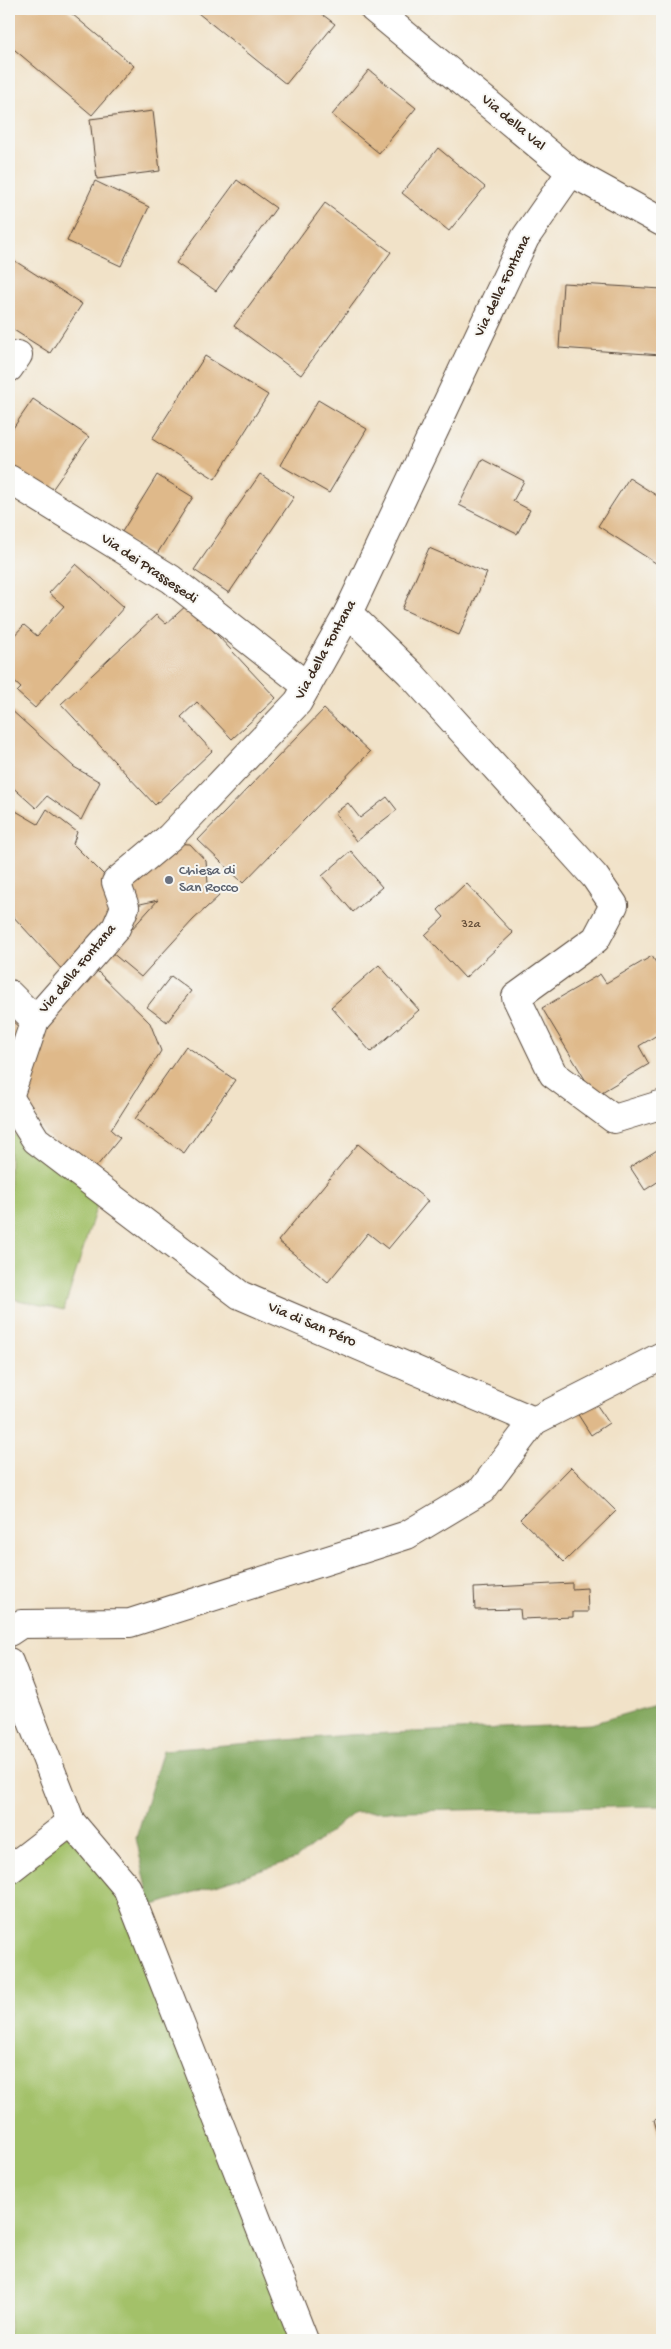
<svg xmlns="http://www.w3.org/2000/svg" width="671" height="2349" viewBox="0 0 671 2349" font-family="'Gochi Hand',sans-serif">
	<rect width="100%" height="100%" fill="#f6f6f2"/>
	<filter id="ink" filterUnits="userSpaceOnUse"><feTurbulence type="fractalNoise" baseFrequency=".02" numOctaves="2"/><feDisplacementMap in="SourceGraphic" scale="10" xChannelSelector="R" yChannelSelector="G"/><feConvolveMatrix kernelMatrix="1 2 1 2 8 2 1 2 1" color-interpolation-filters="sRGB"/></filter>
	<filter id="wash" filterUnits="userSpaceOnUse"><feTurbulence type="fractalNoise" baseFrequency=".0096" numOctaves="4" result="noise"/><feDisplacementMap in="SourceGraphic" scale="20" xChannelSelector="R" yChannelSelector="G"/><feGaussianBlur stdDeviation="1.12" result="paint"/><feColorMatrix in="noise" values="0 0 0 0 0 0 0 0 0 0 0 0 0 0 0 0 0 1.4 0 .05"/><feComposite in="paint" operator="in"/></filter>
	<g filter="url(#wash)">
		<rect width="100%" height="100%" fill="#f1e2c8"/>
		<g fill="#a3c169" stroke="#6f7644">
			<path d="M 10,1132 L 102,1189 L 64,1310 L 9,1298 Z"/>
			<path d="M 71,1831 L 123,1891 L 292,2337 L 279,2340 L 9,2340 L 9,1878 Z"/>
		</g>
		<path fill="#82a75d" stroke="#5e683e" d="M 662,1703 L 662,1806 L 355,1812 L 296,1859 L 151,1906 L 136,1838 L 163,1750 L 348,1735 L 591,1724 Z"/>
		<g id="blocks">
			<g fill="#dfb98a">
				<path d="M 9,9 L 66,9 L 134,66 L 92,115 L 9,45 Z"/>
				<path d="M 193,9 L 315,9 L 335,24 L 286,84 Z"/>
				<path d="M 369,70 L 416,108 L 379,153 L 332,115 Z"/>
				<path d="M 153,111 L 160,171 L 97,179 L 90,119 Z"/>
				<path d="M 438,148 L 485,187 L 449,231 L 402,193 Z"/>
				<path d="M 237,180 L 276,208 L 216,291 L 176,263 Z"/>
				<path d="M 95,181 L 149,207 L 121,266 L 67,241 Z"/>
				<path d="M 325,203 L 391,252 L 301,375 L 234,326 Z"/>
				<path d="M 15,261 L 82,304 L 50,353 L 9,327 L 9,271 Z"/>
				<path d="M 563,283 L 662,289 L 662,355 L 559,348 Z"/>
				<path d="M 205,356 L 268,395 L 215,479 L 152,439 Z"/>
				<path d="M 33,399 L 89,437 L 49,494 L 9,466 L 9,434 Z"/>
				<path d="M 318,400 L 367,429 L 329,493 L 280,465 Z"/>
				<path d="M 482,459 L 524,481 L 513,501 L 530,510 L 517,534 L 459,505 Z"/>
				<path d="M 260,474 L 294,497 L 229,593 L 194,570 Z"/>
				<path d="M 157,475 L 193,497 L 155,557 L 120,535 Z"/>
				<path d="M 629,478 L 662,499 L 662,567 L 598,526 Z"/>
				<path d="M 429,548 L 487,573 L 459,635 L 402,609 Z"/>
				<path d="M 76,564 L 124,607 L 35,708 L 17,692 L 21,688 L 9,677 L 9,641 L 24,625 L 37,636 L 64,606 L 49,593 Z"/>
				<path d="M 188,604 L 276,698 L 232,739 L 197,702 L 181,717 L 212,751 L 155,805 L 61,704 L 156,615 L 166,624 Z"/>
				<path d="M 9,708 L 74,767 L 100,782 L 81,820 L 47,796 L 36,808 L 9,784 Z"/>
				<path d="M 324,709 L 370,752 L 243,883 L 198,840 Z"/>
				<path d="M 387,797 L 397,810 L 356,841 L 335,813 L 348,803 L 360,818 Z"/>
				<path d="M 9,807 L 38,824 L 47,809 L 77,832 L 73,844 L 104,875 L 113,912 L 65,973 L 11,914 L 9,916 Z"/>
				<path d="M 168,843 L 190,844 L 206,861 L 208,883 L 219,896 L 193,920 L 141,977 L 111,952 L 158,900 L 136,905 L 130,877 Z"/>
				<path d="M 351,851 L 382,887 L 353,912 L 322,876 Z"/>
				<path d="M 466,883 L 513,933 L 465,978 L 425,935 L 444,917 L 438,910 Z"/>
				<path d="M 652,956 L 662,973 L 662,1032 L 639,1046 L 649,1064 L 595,1096 L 542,1008 L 600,974 L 606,983 Z"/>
				<path d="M 379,965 L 419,1010 L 371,1052 L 331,1007 Z"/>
				<path d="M 94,968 L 150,1023 L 161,1051 L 111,1130 L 120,1138 L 92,1172 L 45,1134 L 21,1090 L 35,1034 Z"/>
				<path d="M 171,976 L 191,991 L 167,1022 L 147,1007 Z"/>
				<path d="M 9,1018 L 23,1031 L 9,1065 Z"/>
				<path d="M 186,1046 L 235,1080 L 184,1153 L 135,1119 Z"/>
				<path d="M 358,1144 L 428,1201 L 388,1249 L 368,1233 L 328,1282 L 278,1241 Z"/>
				<path d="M 662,1147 L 662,1179 L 645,1190 L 630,1167 Z"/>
				<path d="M 594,1401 L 609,1423 L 591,1435 L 577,1413 Z"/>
				<path d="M 571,1467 L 616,1511 L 564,1562 L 520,1519 Z"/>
				<path d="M 572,1583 L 572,1589 L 587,1588 L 588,1612 L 573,1612 L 573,1617 L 521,1619 L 520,1609 L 475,1610 L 474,1588 Z"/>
				<path d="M 662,2118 L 662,2148 L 654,2120 Z"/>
			</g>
		</g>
	</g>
	<g filter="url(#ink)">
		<use href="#blocks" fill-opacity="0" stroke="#564638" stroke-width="1"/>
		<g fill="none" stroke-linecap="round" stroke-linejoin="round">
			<defs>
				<g id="minor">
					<path d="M 374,9 L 571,172 L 662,222"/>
					<path d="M 9,368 L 18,355"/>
					<path d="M 9,479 L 171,579 L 307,686"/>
					<path d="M 348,613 L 410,673 L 595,877 L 614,905 L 596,939 L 516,997 L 553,1074 L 614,1119 L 660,1105 L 662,1107"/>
					<path d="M 9,994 L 35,1020"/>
					<path d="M 9,1097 L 35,1020 L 116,928 L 125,907 L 116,882 L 170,837 L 298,702 L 348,613 L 525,238 L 571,172"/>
					<path d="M 9,1097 L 36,1140 L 240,1295 L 534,1421"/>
					<path d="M 9,1632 L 21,1624 L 130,1623 L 407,1535 L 482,1490 L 534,1421 L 662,1356"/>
					<path d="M 9,1662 L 71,1822 L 127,1888 L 304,2340"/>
					<path d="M 9,1870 L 71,1822"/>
				</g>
			</defs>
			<use href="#minor" stroke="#564638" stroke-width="30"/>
			<use href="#minor" stroke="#fff" stroke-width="28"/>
		</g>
	</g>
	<circle fill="#6b7280" stroke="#f6f6f2" stroke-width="2" cx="169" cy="880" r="5"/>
	<g text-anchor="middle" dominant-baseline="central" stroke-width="4" stroke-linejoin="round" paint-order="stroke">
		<g font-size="12" fill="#644e39">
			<text x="471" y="925">32a</text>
		</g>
		<g font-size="15" fill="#3b2a1e" stroke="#f6f6f2">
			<text transform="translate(513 123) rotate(40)">Via della Val</text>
			<text transform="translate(503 286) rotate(-64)">Via della Fontana</text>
			<text transform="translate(149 569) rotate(34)">Via dei Prassesedi</text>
			<text transform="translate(326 650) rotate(-61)">Via della Fontana</text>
			<text transform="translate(78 969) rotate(-50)">Via della Fontana</text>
			<text transform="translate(312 1325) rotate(23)">Via di San Péro</text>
		</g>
		<g font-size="15" fill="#5b616d" stroke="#f6f6f2" text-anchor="start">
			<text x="179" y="871">Chiesa di<tspan x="179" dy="17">San Rocco</tspan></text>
		</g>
	</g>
	<rect width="671" height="2349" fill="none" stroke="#f6f6f2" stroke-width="30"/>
</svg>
